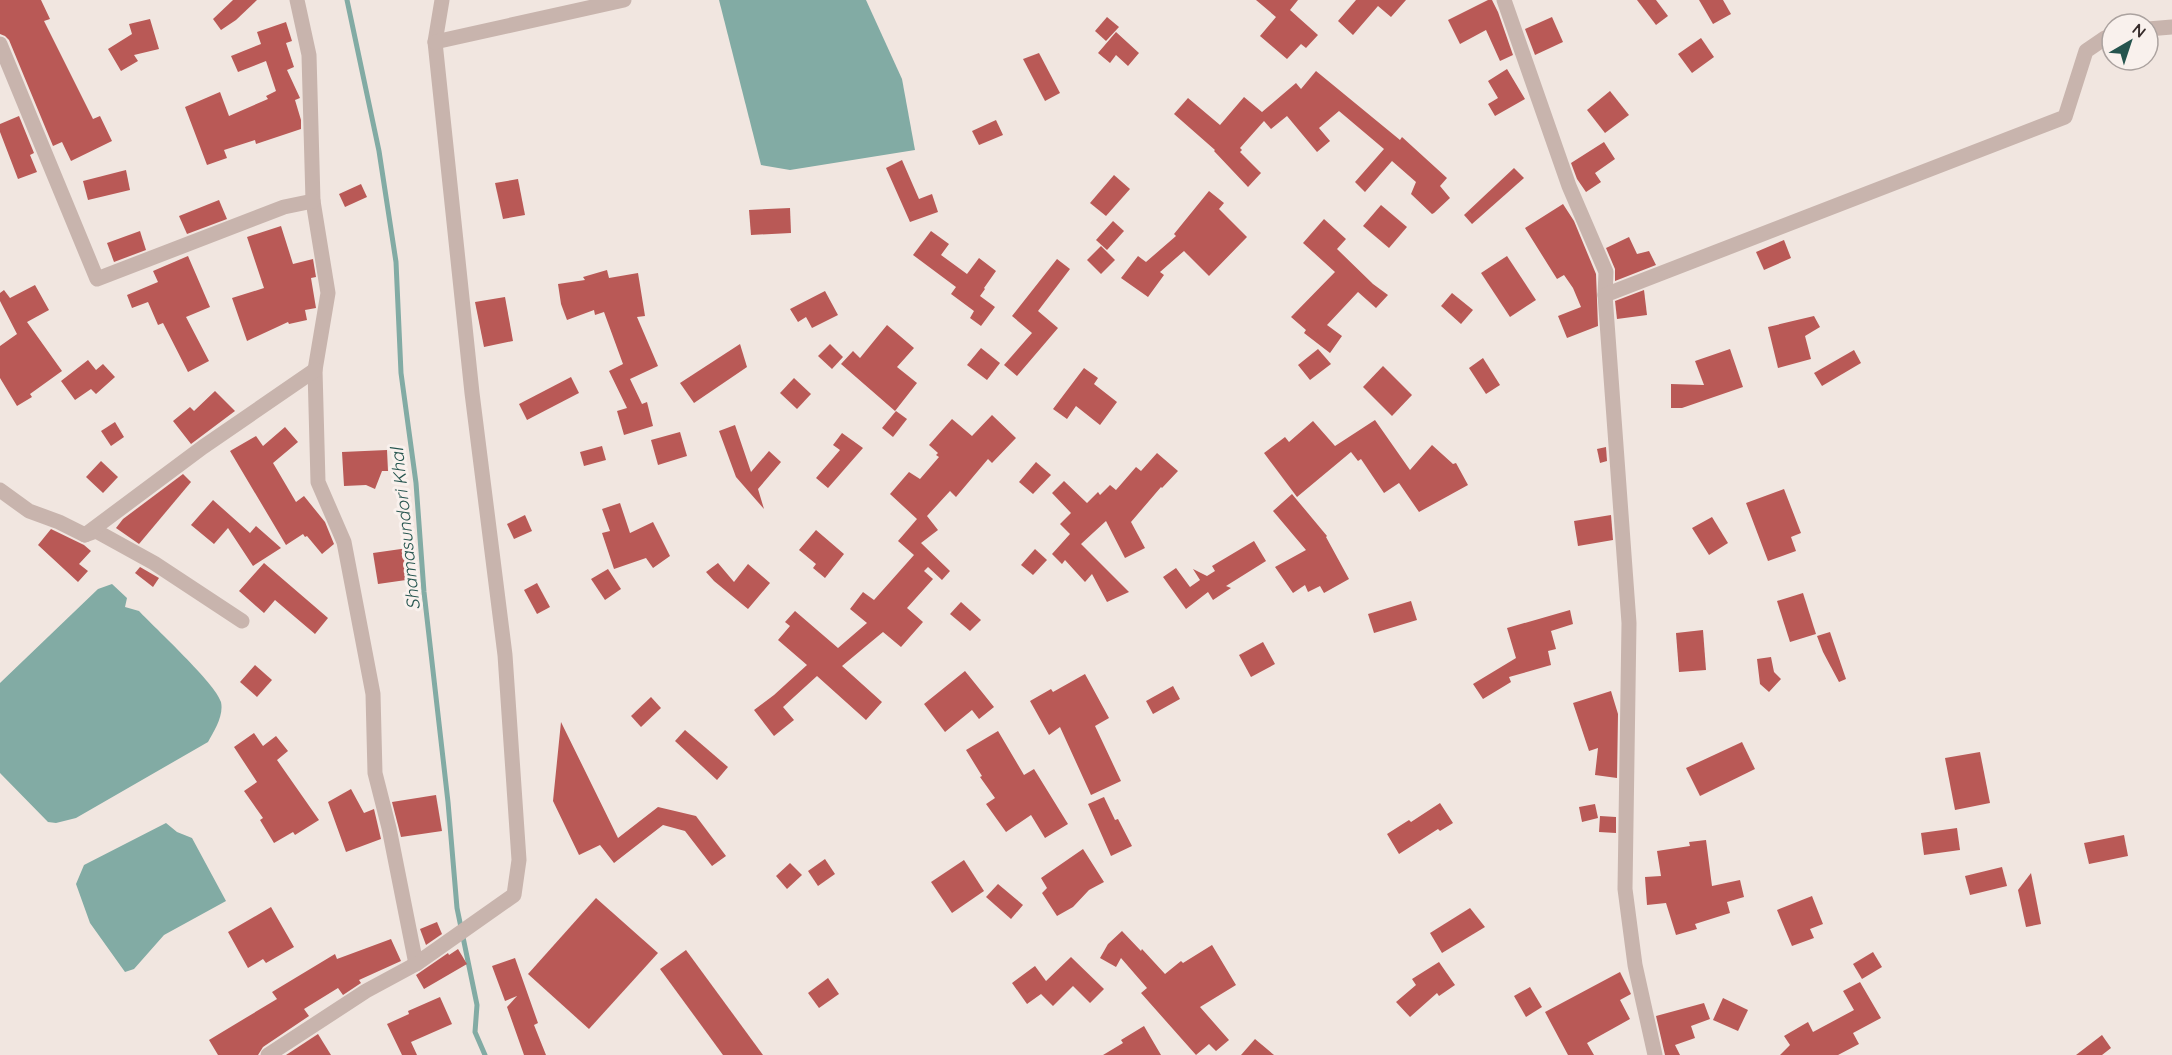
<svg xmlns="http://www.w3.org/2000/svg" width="2172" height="1055" viewBox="0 0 2172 1055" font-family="Quicksand,sans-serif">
	<rect width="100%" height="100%" fill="#f1e6e0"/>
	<g fill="#82aba4">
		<path d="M 719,0 L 866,0 L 902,79 L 915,150 L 790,170 L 761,165 Z"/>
		<path d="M 112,584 L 127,598 L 125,607 L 139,611 C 155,628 216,684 221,702 C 224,716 214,731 208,742 L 76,818 L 56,823 L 48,822 L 0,773 L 0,683 L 98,589 Z"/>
		<path d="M 166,823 L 177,832 L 192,838 L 226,901 L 164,935 L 134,969 L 125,972 L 90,923 L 76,884 L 84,865 Z"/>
	</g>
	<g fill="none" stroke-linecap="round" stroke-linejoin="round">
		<path stroke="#82aba4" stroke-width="5" d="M 347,0 L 379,151 L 396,262 L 401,373 L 416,483 L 424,592 L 448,802 L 457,908 L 477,1005 L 475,1032 L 485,1055"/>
	</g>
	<g fill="#b95956">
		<path d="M 0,0 L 41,0 L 50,19 L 44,21 L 93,119 L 100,116 L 112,141 L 71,161 L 62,142 L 53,146 L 9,40 L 5,36 L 0,34 Z"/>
		<path d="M 233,0 L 257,0 L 236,20 L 221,30 L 213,19 Z"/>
		<path d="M 1256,0 L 1298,0 L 1290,10 L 1318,35 L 1306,48 L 1301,44 L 1287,59 L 1260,36 L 1276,17 Z"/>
		<path d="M 1356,0 L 1406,0 L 1391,17 L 1378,6 L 1353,35 L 1338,21 Z"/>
		<path d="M 1488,0 L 1492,0 L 1498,12 L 1513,55 L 1500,61 L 1486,30 L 1460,44 L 1448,20 Z"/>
		<path d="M 1637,0 L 1656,0 L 1668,16 L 1656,25 Z"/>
		<path d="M 1699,0 L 1723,0 L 1731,14 L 1713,24 Z"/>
		<path d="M 1107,17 L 1119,27 L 1106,41 L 1095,31 Z"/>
		<path d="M 1552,17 L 1563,42 L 1535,55 L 1525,29 Z"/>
		<path d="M 150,19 L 159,49 L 134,55 L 138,61 L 121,71 L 108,49 L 132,34 L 129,24 Z"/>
		<path d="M 286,22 L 292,41 L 286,43 L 294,67 L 287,70 L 300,98 L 295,100 L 301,120 L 301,129 L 256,144 L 255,140 L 224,150 L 227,158 L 207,165 L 185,107 L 220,92 L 229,116 L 268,99 L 266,96 L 276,91 L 266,61 L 238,72 L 231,56 L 261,44 L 257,32 Z"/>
		<path d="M 1116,32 L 1139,53 L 1128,66 L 1116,55 L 1110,63 L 1098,53 Z"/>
		<path d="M 1701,38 L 1714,57 L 1692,73 L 1678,54 Z"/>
		<path d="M 1039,53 L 1060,93 L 1045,101 L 1023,59 Z"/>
		<path d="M 1507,69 L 1525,99 L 1495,116 L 1488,104 L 1498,98 L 1488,81 Z"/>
		<path d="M 1316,71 L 1400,140 L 1402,137 L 1447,178 L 1440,186 L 1450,198 L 1434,213 L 1432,214 L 1411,194 L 1416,182 L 1392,161 L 1365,192 L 1355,182 L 1384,149 L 1339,111 L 1319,128 L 1330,141 L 1317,152 L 1287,116 L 1271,129 L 1264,121 L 1240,148 L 1242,150 L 1240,152 L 1261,173 L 1248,187 L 1214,151 L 1215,150 L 1174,114 L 1188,98 L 1220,125 L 1244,97 L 1262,112 L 1296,83 L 1301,89 Z"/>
		<path d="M 1610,91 L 1629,115 L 1605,133 L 1587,110 Z"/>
		<path d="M 19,116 L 34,153 L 30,155 L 37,172 L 18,179 L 0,132 L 0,124 Z"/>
		<path d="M 996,120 L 1003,135 L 979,145 L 972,131 Z"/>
		<path d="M 1604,142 L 1615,159 L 1595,173 L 1601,182 L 1586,192 L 1577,179 L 1571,163 Z"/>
		<path d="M 902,160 L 919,199 L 932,194 L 938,212 L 910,222 L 886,168 Z"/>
		<path d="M 1514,168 L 1524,178 L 1472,224 L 1464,215 Z"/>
		<path d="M 126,170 L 130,190 L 88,200 L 83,181 Z"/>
		<path d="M 1114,175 L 1130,189 L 1106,216 L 1090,203 Z"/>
		<path d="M 518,179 L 525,215 L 503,219 L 495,183 Z"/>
		<path d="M 361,184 L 367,197 L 345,207 L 339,194 Z"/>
		<path d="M 1209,191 L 1224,203 L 1219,209 L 1247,237 L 1209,276 L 1184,251 L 1160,272 L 1164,275 L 1148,297 L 1121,278 L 1138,256 L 1146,262 L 1176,236 L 1174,234 Z"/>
		<path d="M 219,200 L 227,219 L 187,234 L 179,216 Z"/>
		<path d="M 1563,204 L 1574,221 L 1596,274 L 1598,326 L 1567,338 L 1558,316 L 1581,307 L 1573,288 L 1564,275 L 1557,279 L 1525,228 Z"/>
		<path d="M 1381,205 L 1407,227 L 1389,248 L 1363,226 Z"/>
		<path d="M 790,208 L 791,233 L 751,235 L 749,210 Z"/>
		<path d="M 1324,219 L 1346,239 L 1337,249 L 1373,284 L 1388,295 L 1376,308 L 1358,292 L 1327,325 L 1342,336 L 1330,353 L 1304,333 L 1306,330 L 1291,317 L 1335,272 L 1303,243 Z"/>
		<path d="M 1113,221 L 1124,231 L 1107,250 L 1096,240 Z"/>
		<path d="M 281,226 L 293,264 L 313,259 L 316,277 L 311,278 L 316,308 L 305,310 L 307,320 L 289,324 L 288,322 L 247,341 L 232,298 L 264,288 L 247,237 Z"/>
		<path d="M 140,231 L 146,250 L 114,262 L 107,243 Z"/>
		<path d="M 931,231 L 949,244 L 941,255 L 967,274 L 979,258 L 996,271 L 984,288 L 985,289 L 980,296 L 995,307 L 981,326 L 970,318 L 974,311 L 951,294 L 956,287 L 913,255 Z"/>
		<path d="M 1629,237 L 1637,254 L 1649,251 L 1656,265 L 1615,281 L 1615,269 L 1606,248 Z"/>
		<path d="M 1784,240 L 1791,258 L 1764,270 L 1756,252 Z"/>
		<path d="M 1101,246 L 1115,260 L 1101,274 L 1087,260 Z"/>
		<path d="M 188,256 L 210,307 L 186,317 L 209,361 L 188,372 L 163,323 L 158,325 L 148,302 L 132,308 L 127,295 L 158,282 L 153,271 Z"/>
		<path d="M 1507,256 L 1536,300 L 1510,317 L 1481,273 Z"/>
		<path d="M 1057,259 L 1070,269 L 1038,311 L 1058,328 L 1017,376 L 1004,365 L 1032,333 L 1012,316 Z"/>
		<path d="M 607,270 L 609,278 L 638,273 L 645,316 L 637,317 L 658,366 L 630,379 L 642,404 L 647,402 L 653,426 L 624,435 L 617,411 L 627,408 L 609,371 L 623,364 L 604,312 L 595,315 L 594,310 L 567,320 L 561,304 L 558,284 L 585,280 L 583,277 Z"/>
		<path d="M 35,285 L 49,310 L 27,322 L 62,371 L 30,394 L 32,397 L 17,406 L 0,378 L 0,346 L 17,334 L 0,301 L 0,293 L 4,290 L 10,298 Z"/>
		<path d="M 1644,290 L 1647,315 L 1617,319 L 1615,301 Z"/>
		<path d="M 825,291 L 838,315 L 812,328 L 806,317 L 798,322 L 790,309 Z"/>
		<path d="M 1452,293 L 1473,310 L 1461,324 L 1441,306 Z"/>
		<path d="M 505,297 L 513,341 L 484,347 L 475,302 Z"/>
		<path d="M 1814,316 L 1820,327 L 1805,336 L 1811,359 L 1778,368 L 1768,327 Z"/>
		<path d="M 887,325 L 914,348 L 897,367 L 917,383 L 895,411 L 841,364 L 853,351 L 860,358 Z"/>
		<path d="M 740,344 L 747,367 L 694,403 L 680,383 Z"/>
		<path d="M 830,344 L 843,357 L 832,369 L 818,356 Z"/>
		<path d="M 981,348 L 1000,363 L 987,380 L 967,365 Z"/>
		<path d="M 1318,349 L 1331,364 L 1310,380 L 1298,365 Z"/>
		<path d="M 1730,349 L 1743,387 L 1682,408 L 1671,408 L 1671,384 L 1704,385 L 1695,361 Z"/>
		<path d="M 1854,350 L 1861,363 L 1822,386 L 1814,373 Z"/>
		<path d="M 1483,358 L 1500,385 L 1486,394 L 1469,368 Z"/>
		<path d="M 88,360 L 96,370 L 103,364 L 115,377 L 96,394 L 91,389 L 75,400 L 61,381 Z"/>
		<path d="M 1383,366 L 1412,395 L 1392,416 L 1363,387 Z"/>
		<path d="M 1084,368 L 1098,378 L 1094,384 L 1117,402 L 1100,425 L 1076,406 L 1067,419 L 1053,409 Z"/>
		<path d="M 571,377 L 579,393 L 527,420 L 519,404 Z"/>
		<path d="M 794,378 L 811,394 L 797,409 L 780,393 Z"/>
		<path d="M 215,391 L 235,411 L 191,444 L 173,421 L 190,407 L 194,411 Z"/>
		<path d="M 896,411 L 907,419 L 893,437 L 882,428 Z"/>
		<path d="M 992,415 L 1016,438 L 992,463 L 988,459 L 956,497 L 950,491 L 927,516 L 938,530 L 921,543 L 950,571 L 942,580 L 928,567 L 924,571 L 933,579 L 907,608 L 923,622 L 901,647 L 883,632 L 842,666 L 882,702 L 866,720 L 817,676 L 783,707 L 794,720 L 774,736 L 754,710 L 774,695 L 807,665 L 778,640 L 790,626 L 785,622 L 795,611 L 838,648 L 867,623 L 850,609 L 863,592 L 874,600 L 914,555 L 898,541 L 917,519 L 890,494 L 909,472 L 920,479 L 939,457 L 936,455 L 938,453 L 929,445 L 952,419 L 972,436 Z"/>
		<path d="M 1375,420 L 1410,470 L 1432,445 L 1453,464 L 1456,463 L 1468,485 L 1419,512 L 1399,483 L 1384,493 L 1361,459 L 1358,461 L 1351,452 L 1297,497 L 1264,453 L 1285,437 L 1289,442 L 1313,421 L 1335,446 Z"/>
		<path d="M 115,422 L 124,437 L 111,446 L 101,431 Z"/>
		<path d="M 735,425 L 751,472 L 769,451 L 781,462 L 758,489 L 764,509 L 736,477 L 719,431 Z"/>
		<path d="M 285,427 L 298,442 L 273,463 L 296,502 L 304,496 L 325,522 L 334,544 L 322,554 L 307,536 L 305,537 L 303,534 L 286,545 L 230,451 L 256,436 L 263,446 Z"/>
		<path d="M 680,432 L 687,456 L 658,465 L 651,440 Z"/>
		<path d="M 842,433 L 863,448 L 828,488 L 816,478 L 840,450 L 833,445 Z"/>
		<path d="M 602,446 L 606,460 L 584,466 L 580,452 Z"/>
		<path d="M 1606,447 L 1607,461 L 1600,463 L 1597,449 Z"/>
		<path d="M 387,450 L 388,471 L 382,471 L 375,489 L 366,485 L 344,486 L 342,452 Z"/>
		<path d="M 1157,453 L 1178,471 L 1162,488 L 1161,487 L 1131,522 L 1145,548 L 1125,558 L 1106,521 L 1081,544 L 1129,592 L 1107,602 L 1092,574 L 1085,582 L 1065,560 L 1062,564 L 1052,554 L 1070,534 L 1060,524 L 1071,513 L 1052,493 L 1064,481 L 1087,503 L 1098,492 L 1100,495 L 1110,485 L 1116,490 L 1136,467 L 1141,471 Z"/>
		<path d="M 101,461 L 118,477 L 103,493 L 86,477 Z"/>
		<path d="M 1036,462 L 1051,475 L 1033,494 L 1019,482 Z"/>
		<path d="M 183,474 L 191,482 L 139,544 L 116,528 L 123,519 Z"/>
		<path d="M 1784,489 L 1801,533 L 1791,537 L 1796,551 L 1768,561 L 1746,503 Z"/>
		<path d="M 1292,494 L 1327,536 L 1326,537 L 1349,579 L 1324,593 L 1320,586 L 1308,592 L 1305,585 L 1293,593 L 1275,567 L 1306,550 L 1273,511 Z"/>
		<path d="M 213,500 L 250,533 L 256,526 L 281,548 L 253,566 L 228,528 L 214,544 L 191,525 Z"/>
		<path d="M 620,503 L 630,533 L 653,522 L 670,556 L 653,568 L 646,558 L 614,569 L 602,533 L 610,531 L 602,509 Z"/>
		<path d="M 525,515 L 532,531 L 514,539 L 507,524 Z"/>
		<path d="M 1611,515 L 1613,540 L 1578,546 L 1574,521 Z"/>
		<path d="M 1712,517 L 1728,543 L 1709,555 L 1692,528 Z"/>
		<path d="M 51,529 L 84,545 L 91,551 L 79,564 L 88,571 L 78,582 L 38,545 Z"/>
		<path d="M 816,530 L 844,554 L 825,578 L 813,568 L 816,564 L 799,550 Z"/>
		<path d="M 1254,541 L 1266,561 L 1226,586 L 1231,588 L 1213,600 L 1208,592 L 1186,609 L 1163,577 L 1176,568 L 1190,587 L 1200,580 L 1193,569 L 1207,576 L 1215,571 L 1212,566 Z"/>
		<path d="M 408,548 L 413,579 L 378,584 L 373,553 Z"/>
		<path d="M 1035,549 L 1047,560 L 1033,575 L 1021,565 Z"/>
		<path d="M 264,563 L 328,618 L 315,634 L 275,600 L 264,613 L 239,591 Z"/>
		<path d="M 718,563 L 734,582 L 748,564 L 770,583 L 748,609 L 714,581 L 706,572 Z"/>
		<path d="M 140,567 L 159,578 L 153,587 L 135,573 Z"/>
		<path d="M 608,569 L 621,589 L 605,600 L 591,579 Z"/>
		<path d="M 537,583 L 550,607 L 537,614 L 524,590 Z"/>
		<path d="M 1803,593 L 1816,634 L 1790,642 L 1777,601 Z"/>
		<path d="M 1411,601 L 1417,620 L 1374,633 L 1368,614 Z"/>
		<path d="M 961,602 L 981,620 L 970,631 L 950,614 Z"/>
		<path d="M 1570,610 L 1573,624 L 1551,631 L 1556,649 L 1548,651 L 1551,665 L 1509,677 L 1511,682 L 1483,699 L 1473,684 L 1516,658 L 1507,628 Z"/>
		<path d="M 1703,630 L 1706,670 L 1679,672 L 1676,633 Z"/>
		<path d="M 1830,632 L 1846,679 L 1839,682 L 1823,652 L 1817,636 Z"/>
		<path d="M 1263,642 L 1275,664 L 1251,677 L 1239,655 Z"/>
		<path d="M 1771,657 L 1774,672 L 1781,679 L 1769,692 L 1760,684 L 1757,659 Z"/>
		<path d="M 255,665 L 272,680 L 257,697 L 240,682 Z"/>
		<path d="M 965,671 L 994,707 L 979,719 L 972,710 L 945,732 L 924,704 Z"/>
		<path d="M 1085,674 L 1109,718 L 1095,726 L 1121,781 L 1091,795 L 1060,727 L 1049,735 L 1030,701 L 1051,689 L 1053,692 Z"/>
		<path d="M 1173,686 L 1180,699 L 1153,714 L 1146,701 Z"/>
		<path d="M 1611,691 L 1618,714 L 1617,778 L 1595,775 L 1598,748 L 1589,751 L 1573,703 Z"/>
		<path d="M 651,697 L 661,708 L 641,727 L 631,716 Z"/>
		<path d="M 561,722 L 618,838 L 658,807 L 696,816 L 726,856 L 712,866 L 685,831 L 663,825 L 614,863 L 600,845 L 579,855 L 553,801 Z"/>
		<path d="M 685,730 L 728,767 L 717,780 L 675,741 Z"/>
		<path d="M 998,731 L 1024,775 L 1034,769 L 1068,824 L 1045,838 L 1031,815 L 1006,832 L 986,804 L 995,798 L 980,777 L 982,776 L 966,750 Z"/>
		<path d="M 254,733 L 263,746 L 276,736 L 288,751 L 277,760 L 319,820 L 295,835 L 293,832 L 274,843 L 260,820 L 263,818 L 244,791 L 257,782 L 234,747 Z"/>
		<path d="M 1742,742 L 1755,769 L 1700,796 L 1686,768 Z"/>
		<path d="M 1980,752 L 1990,803 L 1955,810 L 1945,758 Z"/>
		<path d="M 351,789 L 364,813 L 374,809 L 381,839 L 346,852 L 328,802 Z"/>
		<path d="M 436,795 L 442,831 L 401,837 L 392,802 Z"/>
		<path d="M 1104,797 L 1115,820 L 1118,819 L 1132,846 L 1111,856 L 1088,804 Z"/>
		<path d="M 1440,803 L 1453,823 L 1440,831 L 1438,829 L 1399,854 L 1387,834 L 1409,820 L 1411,822 Z"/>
		<path d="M 1595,804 L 1598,818 L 1582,822 L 1579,807 Z"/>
		<path d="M 1600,816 L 1616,817 L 1616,833 L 1599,832 Z"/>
		<path d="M 1957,828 L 1960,850 L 1924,855 L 1921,833 Z"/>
		<path d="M 2124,835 L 2128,856 L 2089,864 L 2084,843 Z"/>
		<path d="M 1706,840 L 1712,886 L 1740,880 L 1744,897 L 1727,902 L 1730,913 L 1695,924 L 1697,929 L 1676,935 L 1666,903 L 1647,905 L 1645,877 L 1661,876 L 1657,851 L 1690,846 L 1689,842 Z"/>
		<path d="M 1083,849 L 1104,882 L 1089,890 L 1073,907 L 1057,916 L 1042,893 L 1047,888 L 1041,878 Z"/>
		<path d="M 825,859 L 835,874 L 818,886 L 808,871 Z"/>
		<path d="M 964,860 L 984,891 L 952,913 L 931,882 Z"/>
		<path d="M 790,863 L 802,875 L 787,889 L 776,876 Z"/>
		<path d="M 2002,867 L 2007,886 L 1970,895 L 1965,876 Z"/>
		<path d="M 2031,873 L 2041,924 L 2026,927 L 2018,890 Z"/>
		<path d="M 998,884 L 1023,905 L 1011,919 L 986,897 Z"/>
		<path d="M 1812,896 L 1823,924 L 1810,929 L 1814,938 L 1792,946 L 1777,910 Z"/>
		<path d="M 596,898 L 658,953 L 589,1029 L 528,974 Z"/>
		<path d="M 271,907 L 294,947 L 266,963 L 263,959 L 248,968 L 228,932 Z"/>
		<path d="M 1470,908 L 1485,927 L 1442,953 L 1430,933 Z"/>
		<path d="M 437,922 L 442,934 L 426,945 L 420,929 Z"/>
		<path d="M 1122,931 L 1141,951 L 1142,949 L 1165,974 L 1181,961 L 1183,963 L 1212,945 L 1236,985 L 1200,1007 L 1229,1040 L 1216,1051 L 1209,1044 L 1196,1055 L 1141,993 L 1147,988 L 1121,958 L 1116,967 L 1100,958 L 1108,944 Z"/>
		<path d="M 391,939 L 401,961 L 359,980 L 361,983 L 343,995 L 338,988 L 304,1009 L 309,1016 L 263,1047 L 258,1055 L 218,1055 L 209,1040 L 277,999 L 272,992 L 335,954 L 337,959 Z"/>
		<path d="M 458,949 L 467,964 L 424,989 L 416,975 L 448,953 L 449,955 Z"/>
		<path d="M 686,950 L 763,1055 L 723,1055 L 660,969 Z"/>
		<path d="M 1873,952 L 1882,967 L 1862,979 L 1853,964 Z"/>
		<path d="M 1071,957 L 1104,989 L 1090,1003 L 1073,986 L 1053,1006 L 1041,994 L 1027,1004 L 1012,983 L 1035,966 L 1046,981 Z"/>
		<path d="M 515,958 L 538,1023 L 534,1025 L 546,1055 L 524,1055 L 507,1007 L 517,996 L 505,1001 L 492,966 Z"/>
		<path d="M 1439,962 L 1455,985 L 1439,996 L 1437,993 L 1410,1017 L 1396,1002 L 1416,985 L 1412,979 Z"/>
		<path d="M 1620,972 L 1631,994 L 1620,1000 L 1630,1019 L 1587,1043 L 1594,1055 L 1568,1055 L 1545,1012 Z"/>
		<path d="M 828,978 L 839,994 L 819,1008 L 808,993 Z"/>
		<path d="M 1860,982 L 1881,1018 L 1853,1033 L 1859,1044 L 1838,1055 L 1780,1055 L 1790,1045 L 1784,1036 L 1808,1022 L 1813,1032 L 1854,1010 L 1843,991 Z"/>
		<path d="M 1530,987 L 1542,1007 L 1526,1017 L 1514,996 Z"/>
		<path d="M 440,997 L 452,1024 L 411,1042 L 417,1055 L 402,1055 L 387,1024 L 409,1014 L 408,1011 Z"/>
		<path d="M 1723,998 L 1748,1010 L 1738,1031 L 1713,1020 Z"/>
		<path d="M 1704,1003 L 1710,1019 L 1691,1026 L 1695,1038 L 1675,1045 L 1680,1055 L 1665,1055 L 1656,1016 Z"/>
		<path d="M 1144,1026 L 1161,1055 L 1103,1055 L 1123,1043 L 1121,1040 Z"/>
		<path d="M 318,1034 L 331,1055 L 286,1055 Z"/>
		<path d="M 2102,1035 L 2111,1048 L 2102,1055 L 2076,1055 Z"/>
		<path d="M 1255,1039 L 1274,1055 L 1241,1055 Z"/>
	</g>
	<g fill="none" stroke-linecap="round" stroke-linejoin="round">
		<g stroke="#c8b4ad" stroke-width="15">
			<path d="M 297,0 L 309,55 L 313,201 L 328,293 L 315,370 L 318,482 L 344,542 L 373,694 L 375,773 L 389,828 L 416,964 L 514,895 L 519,860 L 505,655 L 472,393 L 435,42 L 442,0"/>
			<path d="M 1504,0 L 1569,186 L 1606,272 L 1605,295 L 1629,623 L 1625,889 L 1635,965 L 1655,1055"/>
			<path d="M 2148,29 L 2172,27"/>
			<path d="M 435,42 L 624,0"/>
			<path d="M 0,44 L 97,279 L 284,207 L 313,201"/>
			<path d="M 1605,295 L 2065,117 L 2086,51 L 2105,38 L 2112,36"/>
			<path d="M 0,490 L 29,511 L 59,522 L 85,535 L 96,531 L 154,563 L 242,621"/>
			<path d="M 85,535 L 203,447 L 315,370"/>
			<path d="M 268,1055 L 366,991 L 416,964"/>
		</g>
	</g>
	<g text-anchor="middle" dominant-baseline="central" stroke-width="6" stroke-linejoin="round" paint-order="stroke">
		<g font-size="18" font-style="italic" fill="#25544e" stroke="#f9f1ed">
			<text transform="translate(405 529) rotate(-96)">Shamasundori Khal</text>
		</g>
	</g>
	<g transform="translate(2130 42) rotate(39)"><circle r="28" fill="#f9f1ed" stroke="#aba29f" stroke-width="1.5"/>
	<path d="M0-4.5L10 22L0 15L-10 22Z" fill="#25544e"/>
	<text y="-9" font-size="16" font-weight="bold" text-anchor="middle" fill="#372c2b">N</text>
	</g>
</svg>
